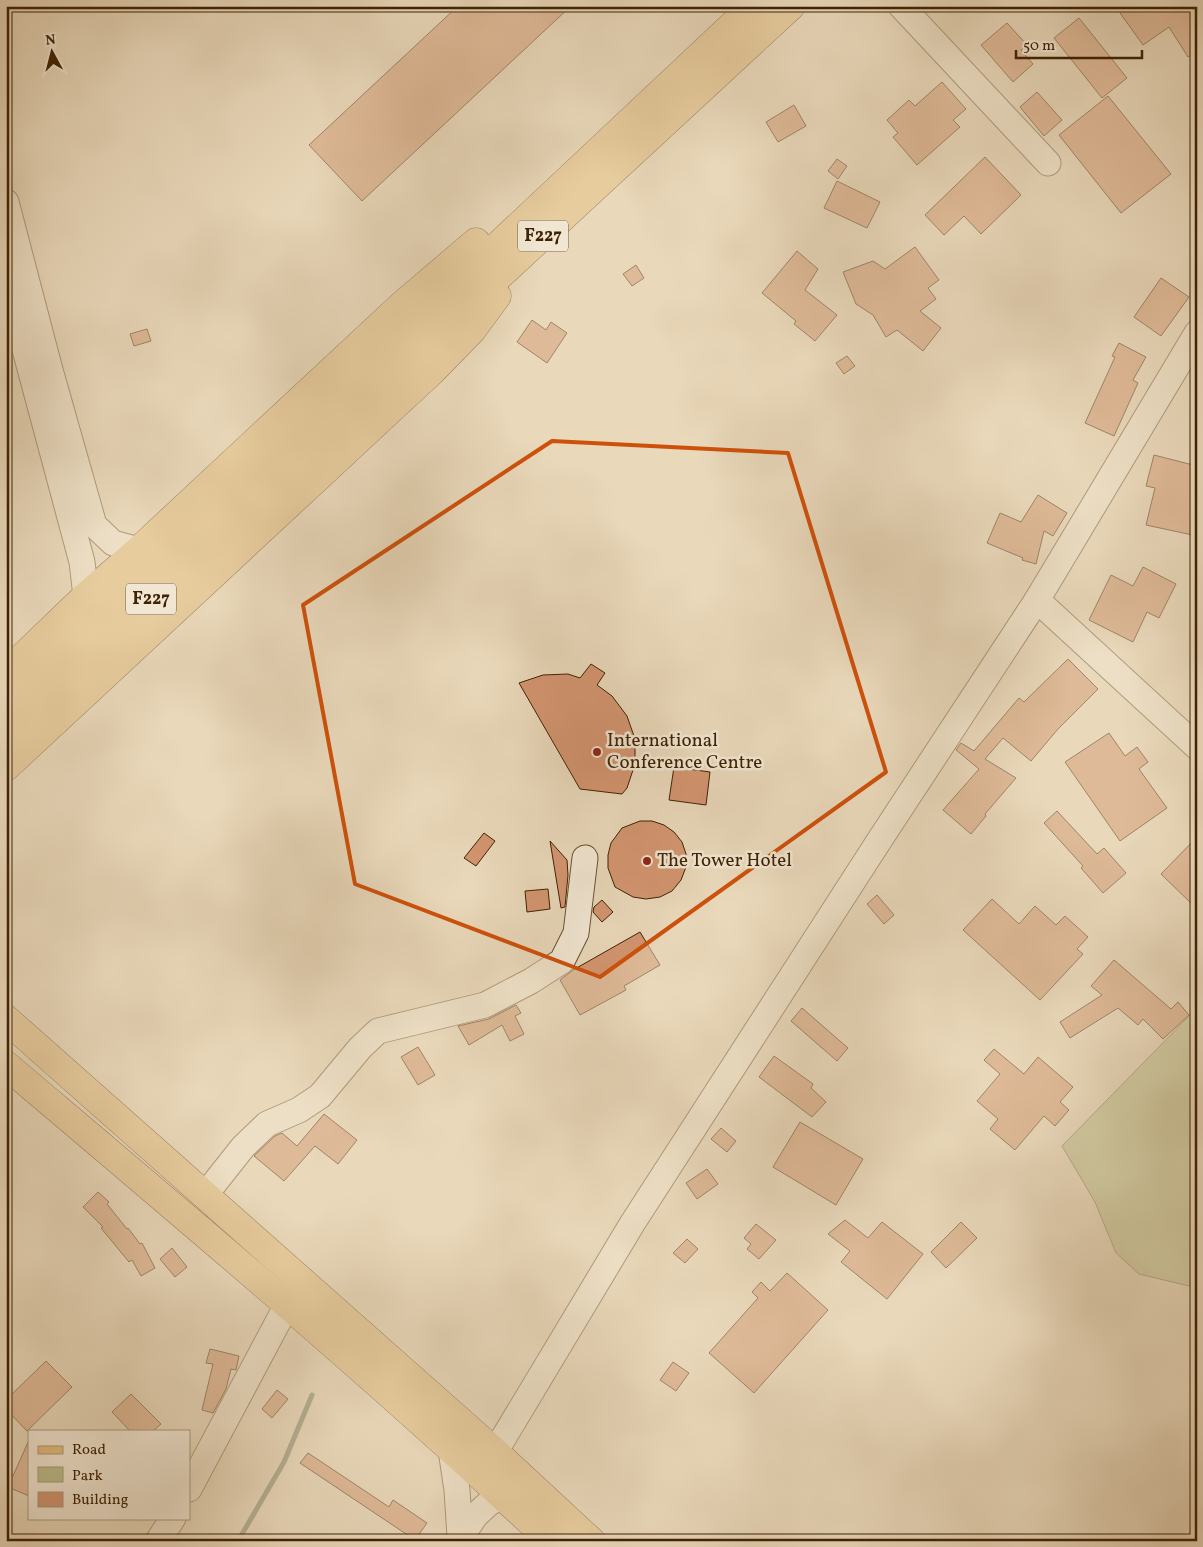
<svg xmlns="http://www.w3.org/2000/svg" width="1203" height="1547" viewBox="0 0 1203 1547" font-family="Vollkorn,serif">
	<rect width="100%" height="100%" fill="#e9d8ba"/>
	<filter id="stains"><feTurbulence type="fractalNoise" baseFrequency=".004" numOctaves="4"/><feColorMatrix values="0 0 0 0 .2 0 0 0 0 .09 0 0 0 0 .02 0 0 0 .5 -.17"/></filter>
	<radialGradient id="worn" r=".72"><stop offset=".6" stop-color="#630" stop-opacity="0"/><stop offset="1" stop-color="#630" stop-opacity=".3"/></radialGradient>
	<path fill="#bbbe8c" stroke="#7c7048" d="M 1197,1008 L 1197,1284 L 1189,1286 L 1139,1274 L 1116,1253 L 1095,1202 L 1062,1146 Z"/>
	<g fill="none" stroke-linecap="round" stroke-linejoin="round">
		<path stroke="#757e67" stroke-width="5" d="M 238,1541 L 284,1462 L 312,1395"/>
	</g>
	<g fill="#d39570" stroke="#3e2203">
		<path d="M 458,6 L 571,6 L 362,201 L 309,145 Z"/>
		<path d="M 1115,6 L 1197,6 L 1197,52 L 1188,57 L 1169,27 L 1143,45 Z"/>
		<path d="M 1079,18 L 1127,78 L 1102,98 L 1054,38 Z"/>
		<path d="M 1007,23 L 1027,45 L 1021,50 L 1033,64 L 1013,82 L 981,45 Z"/>
		<path d="M 942,82 L 966,109 L 953,120 L 960,127 L 917,165 L 893,137 L 898,133 L 887,120 L 909,100 L 915,106 Z"/>
		<path d="M 1037,92 L 1062,120 L 1044,136 L 1020,107 Z"/>
		<path d="M 1108,96 L 1171,174 L 1121,213 L 1059,135 Z"/>
		<path d="M 794,105 L 806,126 L 778,142 L 766,122 Z"/>
		<path d="M 985,157 L 1021,195 L 981,234 L 964,216 L 944,235 L 925,215 Z"/>
		<path d="M 837,159 L 847,166 L 838,179 L 828,171 Z"/>
		<path d="M 837,181 L 880,202 L 867,228 L 824,208 Z"/>
		<path d="M 915,247 L 939,280 L 928,288 L 936,299 L 920,311 L 941,328 L 923,351 L 897,330 L 886,337 L 873,315 L 856,304 L 843,272 L 873,261 L 885,269 Z"/>
		<path d="M 797,251 L 818,269 L 805,290 L 837,315 L 815,341 L 794,324 L 796,321 L 762,293 Z"/>
		<path d="M 636,265 L 644,278 L 632,286 L 623,274 Z"/>
		<path d="M 1161,278 L 1189,297 L 1161,336 L 1134,317 Z"/>
		<path d="M 532,320 L 546,330 L 551,322 L 567,333 L 547,363 L 517,342 Z"/>
		<path d="M 147,329 L 151,341 L 134,346 L 130,334 Z"/>
		<path d="M 1119,343 L 1146,357 L 1133,380 L 1138,383 L 1114,436 L 1085,423 L 1115,357 L 1112,356 Z"/>
		<path d="M 847,356 L 855,366 L 844,374 L 836,363 Z"/>
		<path d="M 1154,455 L 1197,466 L 1197,536 L 1146,525 L 1155,488 L 1146,486 Z"/>
		<path d="M 1038,495 L 1067,513 L 1053,536 L 1044,531 L 1036,564 L 1022,560 L 1023,558 L 987,543 L 1000,513 L 1021,522 Z"/>
		<path d="M 1143,567 L 1176,584 L 1159,618 L 1147,612 L 1133,642 L 1089,620 L 1111,575 L 1133,586 Z"/>
		<path d="M 1068,659 L 1098,689 L 1058,729 L 1031,761 L 1003,738 L 985,759 L 1016,778 L 985,814 L 986,816 L 971,834 L 943,810 L 979,769 L 956,750 L 961,743 L 974,751 L 1019,698 L 1024,702 Z"/>
		<path d="M 591,664 L 605,673 L 597,685 L 612,696 L 627,716 L 635,739 L 635,764 L 627,788 L 622,794 L 580,789 L 519,683 L 543,675 L 568,674 L 580,678 Z"/>
		<path d="M 1109,733 L 1125,756 L 1137,747 L 1148,762 L 1139,769 L 1167,808 L 1120,841 L 1065,762 Z"/>
		<path d="M 674,767 L 710,772 L 706,805 L 669,800 Z"/>
		<path d="M 1057,811 L 1097,854 L 1104,848 L 1126,873 L 1103,893 L 1081,868 L 1083,866 L 1044,823 Z"/>
		<path d="M 640,821 L 652,821 L 664,825 L 674,832 L 682,842 L 686,854 L 686,867 L 681,880 L 672,891 L 660,897 L 646,899 L 633,897 L 615,887 L 608,868 L 608,855 L 611,843 L 622,828 Z"/>
		<path d="M 484,833 L 495,841 L 476,866 L 464,858 Z"/>
		<path d="M 1197,837 L 1197,909 L 1161,874 Z"/>
		<path d="M 550,841 L 567,860 L 568,875 L 565,907 L 561,908 Z"/>
		<path d="M 548,889 L 550,909 L 527,912 L 525,891 Z"/>
		<path d="M 877,895 L 894,915 L 884,924 L 867,904 Z"/>
		<path d="M 992,899 L 1019,924 L 1035,906 L 1056,925 L 1065,916 L 1088,937 L 1077,949 L 1083,954 L 1040,1000 L 963,930 Z"/>
		<path d="M 602,900 L 613,912 L 602,922 L 593,912 L 594,907 Z"/>
		<path d="M 640,932 L 660,965 L 624,986 L 626,990 L 580,1015 L 560,980 L 573,970 Z"/>
		<path d="M 1114,960 L 1171,1009 L 1178,1002 L 1189,1015 L 1163,1039 L 1143,1019 L 1138,1025 L 1118,1008 L 1070,1038 L 1060,1022 L 1102,995 L 1091,986 Z"/>
		<path d="M 516,1005 L 521,1013 L 515,1016 L 524,1034 L 510,1041 L 502,1025 L 469,1045 L 458,1026 L 489,1019 Z"/>
		<path d="M 802,1008 L 848,1048 L 837,1061 L 791,1021 Z"/>
		<path d="M 418,1047 L 435,1075 L 418,1085 L 401,1057 Z"/>
		<path d="M 994,1049 L 1024,1074 L 1038,1057 L 1073,1087 L 1060,1102 L 1069,1110 L 1055,1126 L 1044,1116 L 1015,1150 L 990,1129 L 998,1119 L 977,1101 L 1000,1074 L 984,1060 Z"/>
		<path d="M 774,1056 L 813,1084 L 811,1088 L 826,1102 L 812,1117 L 759,1077 Z"/>
		<path d="M 324,1114 L 357,1140 L 338,1164 L 315,1146 L 284,1181 L 254,1156 L 275,1136 L 282,1133 L 297,1146 Z"/>
		<path d="M 800,1122 L 863,1159 L 836,1205 L 773,1167 Z"/>
		<path d="M 721,1128 L 736,1141 L 727,1152 L 711,1139 Z"/>
		<path d="M 707,1169 L 718,1184 L 697,1199 L 686,1183 Z"/>
		<path d="M 98,1192 L 109,1202 L 107,1204 L 127,1229 L 128,1228 L 140,1244 L 142,1243 L 155,1268 L 141,1276 L 132,1260 L 129,1262 L 101,1228 L 103,1227 L 83,1207 Z"/>
		<path d="M 845,1220 L 868,1238 L 882,1222 L 923,1254 L 887,1299 L 841,1262 L 850,1251 L 828,1234 Z"/>
		<path d="M 961,1222 L 977,1238 L 946,1268 L 931,1252 Z"/>
		<path d="M 756,1224 L 776,1240 L 759,1259 L 747,1249 L 751,1244 L 744,1238 Z"/>
		<path d="M 687,1239 L 698,1249 L 685,1263 L 673,1253 Z"/>
		<path d="M 172,1248 L 187,1267 L 175,1277 L 160,1259 Z"/>
		<path d="M 787,1273 L 828,1310 L 754,1393 L 709,1353 L 758,1298 L 752,1292 L 761,1282 L 770,1291 Z"/>
		<path d="M 210,1349 L 239,1356 L 236,1370 L 231,1369 L 226,1389 L 213,1413 L 202,1410 L 213,1364 L 206,1363 Z"/>
		<path d="M 46,1361 L 72,1387 L 27,1431 L 6,1409 L 6,1400 Z"/>
		<path d="M 673,1362 L 689,1373 L 676,1391 L 660,1380 Z"/>
		<path d="M 277,1390 L 288,1399 L 272,1418 L 262,1409 Z"/>
		<path d="M 131,1394 L 161,1424 L 153,1431 L 130,1431 L 112,1412 Z"/>
		<path d="M 29,1440 L 29,1496 L 8,1487 Z"/>
		<path d="M 308,1453 L 389,1507 L 393,1500 L 427,1523 L 415,1540 L 300,1463 Z"/>
	</g>
	<g fill="none" stroke-linecap="round" stroke-linejoin="round">
		<defs>
			<g id="minor">
				<path d="M 901,6 L 1048,163"/>
				<path d="M 6,202 L 50,370 L 94,525 L 113,543 L 139,550"/>
				<path d="M 6,279 L 82,562 L 86,596"/>
				<path d="M 1037,600 L 1197,747"/>
				<path d="M 205,1195 L 243,1147 L 267,1124 L 299,1110 L 320,1096 L 360,1048 L 378,1031 L 485,1005 L 531,981 L 562,961 L 576,933 L 585,858"/>
				<path d="M 451,1450 L 457,1490 L 460,1536"/>
				<path d="M 495,1452 L 632,1224 L 877,844 L 1037,600 L 1197,333"/>
				<path d="M 189,1489 L 287,1305"/>
				<path d="M 158,1541 L 173,1518"/>
				<path d="M 458,1541 L 476,1515 L 489,1503 L 504,1496"/>
			</g>
			<g id="major">
				<path d="M 6,673 L 86,596 L 139,550 L 402,305 L 476,242"/>
				<path d="M 6,703 L 277,453 L 753,6"/>
				<path d="M 6,732 L 791,6"/>
				<path d="M 6,767 L 431,372 L 472,330 L 497,296"/>
				<path d="M 6,1019 L 495,1452 L 591,1541"/>
				<path d="M 6,1065 C 190,1221 375,1376 551,1541"/>
			</g>
		</defs>
		<use href="#minor" stroke="#695031" stroke-width="27"/>
		<use href="#major" stroke="#3e2203" stroke-width="29"/>
		<use href="#minor" stroke="#f1e6d2" stroke-width="25"/>
		<use href="#major" stroke="#e4bc7d" stroke-width="28"/>
	</g>
	<path d="M0 0H1203V1547H0ZM 552,441 L 788,453 L 886,772 L 600,977 L 355,884 L 303,605 Z" fill="#e9d8ba" fill-opacity=".55" fill-rule="evenodd"/>
	<path fill="none" stroke="#ce510b" stroke-width="4" stroke-linejoin="round" d="M 552,441 L 788,453 L 886,772 L 600,977 L 355,884 L 303,605 Z"/>
	<g fill="#8f2418" stroke="#f1e6d2" stroke-width="2">
		<circle cx="597" cy="752" r="5"/>
		<circle cx="647" cy="861" r="5"/>
	</g>
	<g text-anchor="middle" dominant-baseline="central" stroke-width="5" stroke-linejoin="round" paint-order="stroke">
		<g fill="#f1e6d2" stroke="#745d41" stroke-width="1">
			<rect x="518" y="220.5" width="50" height="31" rx="4"/>
			<rect x="126" y="583.5" width="50" height="31" rx="4"/>
		</g>
		<g font-size="18" font-weight="bold" fill="#3e2203">
			<text x="543" y="236">F227</text>
			<text x="151" y="599">F227</text>
		</g>
		<g font-size="19" fill="#3e2203" stroke="#f1e6d2" text-anchor="start">
			<text x="607" y="741">International<tspan x="607" dy="22">Conference Centre</tspan></text>
			<text x="657" y="861">The Tower Hotel</text>
		</g>
	</g>
	<rect width="1203" height="1547" fill="none" stroke="#e9d8ba" stroke-width="25"/>
	<rect x="8" y="8" width="1188" height="1532" fill="none" stroke="#3e2203" stroke-width="2.5"/>
	<rect x="12" y="12" width="1178" height="1522" fill="none" stroke="#3e2203"/>
	<rect x="28" y="1430" width="162" height="90" fill="#f1e6d2" stroke="#a9987f"/>
	<rect x="38" y="1446" width="25" height="8" fill="#e4bc7d" stroke="#a9987f"/>
	<text x="72" y="1454" font-size="15" fill="#3e2203">Road</text>
	<rect x="38" y="1467" width="25" height="15" fill="#bbbe8c" stroke="#a9987f"/>
	<text x="72" y="1480" font-size="15" fill="#3e2203">Park</text>
	<rect x="38" y="1492" width="25" height="15" fill="#d39570" stroke="#a9987f"/>
	<text x="72" y="1504" font-size="15" fill="#3e2203">Building</text>
	<g transform="translate(52 52) rotate(353)" stroke="#f1e6d2" stroke-width="4" paint-order="stroke">
	<path d="M0-4L9 19L0 12L-9 19Z" fill="#3e2203"/>
	<text y="-8" font-size="14" font-weight="bold" text-anchor="middle" fill="#3e2203">N</text>
	</g>
	<path d="M1016 50v8h126v-8" fill="none" stroke="#3e2203" stroke-width="2.5"/>
	<text x="1023" y="50" font-size="15" fill="#3e2203" stroke="#f1e6d2" stroke-width="4" paint-order="stroke">50 m</text>
	<rect width="100%" height="100%" filter="url(#stains)"/>
	<rect width="100%" height="100%" fill="url(#worn)"/>
</svg>
